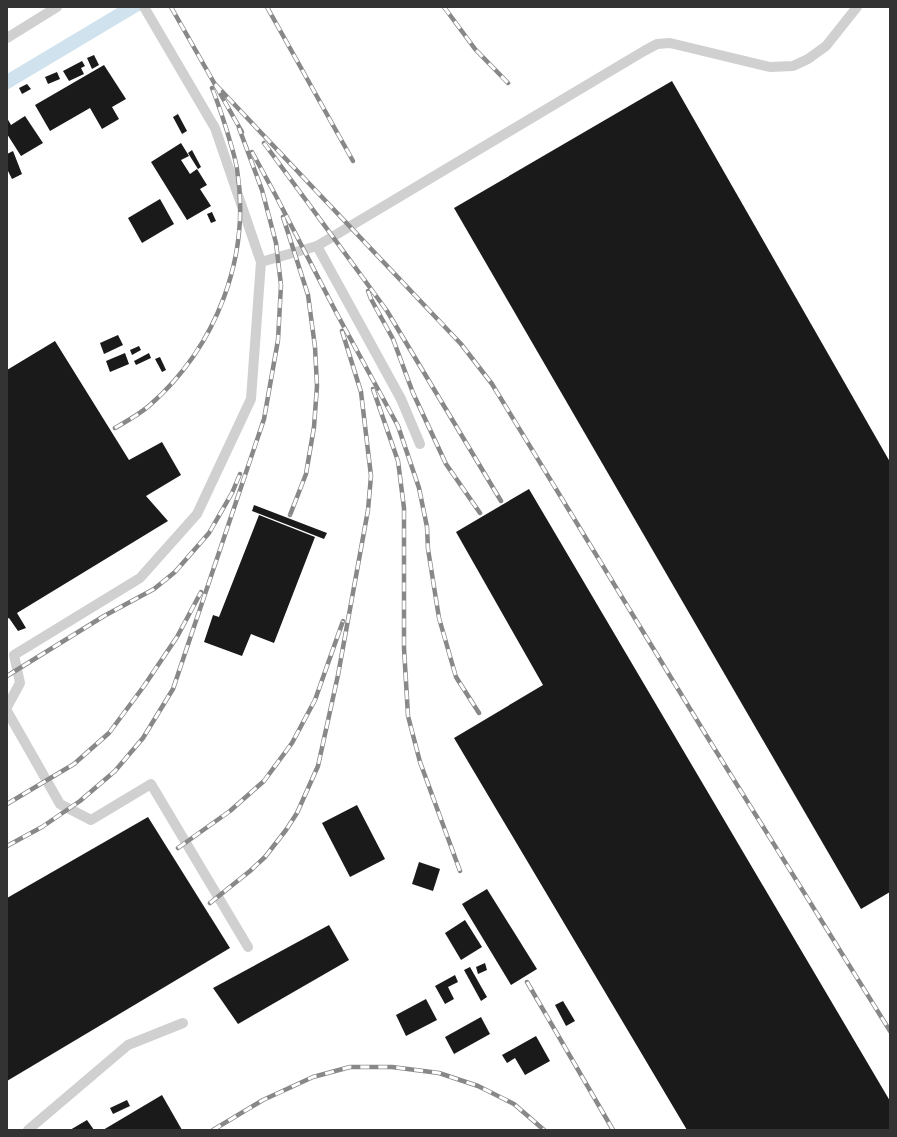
<svg xmlns="http://www.w3.org/2000/svg" width="897" height="1137" viewBox="0 0 897 1137" font-family="'Alegreya Sans',sans-serif">
	<rect width="100%" height="100%" fill="#fff"/>
	<path fill="#cfe2ee" d="M 119,7 L 146,7 L 7,90 L 7,74 Z"/>
	<g fill="#1a1a1a">
		<path d="M 94,55 L 99,65 L 92,69 L 87,58 Z"/>
		<path d="M 82,61 L 85,66 L 81,68 L 84,74 L 69,81 L 63,71 Z"/>
		<path d="M 104,65 L 126,99 L 112,107 L 119,119 L 102,129 L 90,108 L 50,131 L 35,105 Z"/>
		<path d="M 57,72 L 60,79 L 48,84 L 45,77 Z"/>
		<path d="M 672,81 L 890,462 L 890,892 L 861,909 L 454,208 Z"/>
		<path d="M 27,84 L 31,89 L 22,94 L 19,88 Z"/>
		<path d="M 178,114 L 187,131 L 182,134 L 173,117 Z"/>
		<path d="M 25,116 L 43,143 L 21,156 L 7,134 L 7,118 L 11,125 Z"/>
		<path d="M 181,143 L 189,156 L 181,160 L 190,174 L 197,169 L 207,185 L 200,189 L 211,206 L 187,220 L 151,162 Z"/>
		<path d="M 192,150 L 201,167 L 198,169 L 188,153 Z"/>
		<path d="M 13,151 L 22,174 L 12,179 L 7,169 L 7,154 Z"/>
		<path d="M 160,199 L 174,224 L 142,243 L 128,218 Z"/>
		<path d="M 212,212 L 216,221 L 211,223 L 207,214 Z"/>
		<path d="M 118,335 L 123,345 L 104,354 L 100,343 Z"/>
		<path d="M 55,341 L 129,460 L 162,442 L 181,475 L 146,496 L 168,521 L 17,613 L 26,628 L 18,631 L 9,618 L 7,619 L 7,370 Z"/>
		<path d="M 139,346 L 141,350 L 132,355 L 130,350 Z"/>
		<path d="M 125,353 L 129,364 L 110,372 L 106,361 Z"/>
		<path d="M 149,353 L 151,358 L 136,365 L 134,361 Z"/>
		<path d="M 160,357 L 166,370 L 162,372 L 155,359 Z"/>
		<path d="M 529,489 L 890,1101 L 890,1130 L 687,1130 L 454,738 L 543,685 L 456,532 Z"/>
		<path d="M 254,505 L 327,533 L 324,539 L 252,511 Z"/>
		<path d="M 259,515 L 315,537 L 274,643 L 251,634 L 242,656 L 204,642 L 213,615 L 219,617 Z"/>
		<path d="M 357,805 L 385,859 L 350,877 L 322,823 Z"/>
		<path d="M 148,817 L 230,948 L 7,1081 L 7,898 Z"/>
		<path d="M 419,862 L 440,869 L 433,891 L 412,884 Z"/>
		<path d="M 487,889 L 537,969 L 511,985 L 462,904 Z"/>
		<path d="M 465,920 L 482,947 L 461,960 L 445,933 Z"/>
		<path d="M 329,925 L 349,960 L 238,1024 L 213,988 Z"/>
		<path d="M 485,963 L 487,970 L 478,974 L 476,967 Z"/>
		<path d="M 470,967 L 487,997 L 481,1001 L 464,970 Z"/>
		<path d="M 455,975 L 458,982 L 448,987 L 454,999 L 445,1004 L 435,986 Z"/>
		<path d="M 426,999 L 437,1020 L 406,1036 L 396,1015 Z"/>
		<path d="M 563,1001 L 575,1021 L 566,1026 L 555,1005 Z"/>
		<path d="M 481,1017 L 490,1034 L 454,1054 L 445,1037 Z"/>
		<path d="M 536,1036 L 550,1061 L 525,1075 L 515,1058 L 507,1063 L 502,1055 Z"/>
		<path d="M 162,1095 L 182,1130 L 103,1130 Z"/>
		<path d="M 127,1100 L 130,1106 L 113,1114 L 110,1108 Z"/>
		<path d="M 87,1120 L 94,1130 L 70,1130 Z"/>
	</g>
	<g fill="none" stroke-linecap="round" stroke-linejoin="round">
		<g stroke="#d0d0d0" stroke-width="10">
			<path d="M 7,38 L 57,7"/>
			<path d="M 317,246 L 644,51 L 657,44 L 670,43 L 770,67 L 793,66 L 808,59 L 826,46 L 857,7"/>
			<path d="M 261,262 L 317,246 L 401,399 L 420,444"/>
			<path d="M 7,707 L 20,683 L 14,655 L 140,578 L 197,514 L 251,399 L 261,262 L 215,128 L 144,7"/>
			<path d="M 7,711 L 60,804 L 91,820 L 151,784 L 248,947"/>
			<path d="M 28,1130 L 128,1045 L 183,1023"/>
		</g>
		<defs>
			<g id="rail">
				<path d="M 171,7 L 242,132"/>
				<path d="M 267,7 L 353,161"/>
				<path d="M 444,7 L 475,49 L 508,83"/>
				<path d="M 215,84 L 461,344 L 492,384 L 706,735 L 890,1031"/>
				<path d="M 264,143 L 355,267 L 387,311 L 501,501"/>
				<path d="M 252,152 L 276,196 L 337,314 L 398,426 L 419,488 L 427,527 L 428,549 L 439,618 L 456,677 L 479,713"/>
				<path d="M 283,217 L 308,295 L 315,347 L 317,386 L 314,427 L 306,474 L 290,515"/>
				<path d="M 368,291 L 371,299 L 393,339 L 413,393 L 446,464 L 480,513"/>
				<path d="M 373,389 L 398,461 L 404,508 L 404,648 L 408,716 L 420,762 L 460,871"/>
				<path d="M 115,428 C 127,421 140,414 150,405 C 217,346 251,256 237,169 C 236,162 234,155 232,148 C 226,127 220,108 212,88"/>
				<path d="M 7,676 L 104,616 L 154,589 L 175,572 L 209,533 L 232,493 L 240,474"/>
				<path d="M 7,804 L 74,764 L 109,733 L 144,686 L 177,637 L 201,592"/>
				<path d="M 7,846 L 42,827 L 80,801 L 115,771 L 143,738 L 173,689 L 264,419 L 278,340 L 281,285 L 276,243 L 262,190 L 239,128"/>
				<path d="M 178,848 L 230,811 L 264,781 L 292,743 L 315,700 L 343,621"/>
				<path d="M 210,903 L 250,871 L 265,857 L 286,830 L 297,813 L 318,766 L 338,675 L 368,510 L 371,476 L 361,392 L 342,331"/>
				<path d="M 527,982 L 613,1130"/>
				<path d="M 213,1130 L 263,1100 L 313,1077 L 350,1067 L 392,1067 L 439,1073 L 478,1086 L 514,1104 L 544,1130"/>
			</g>
		</defs>
		<use href="#rail" stroke="#888" stroke-width="4.5"/>
		<use href="#rail" stroke="#fff" stroke-width="3" stroke-dasharray="9" stroke-linecap="butt"/>
	</g>
	<rect width="897" height="1137" fill="none" stroke="#333333" stroke-width="16"/>
</svg>
